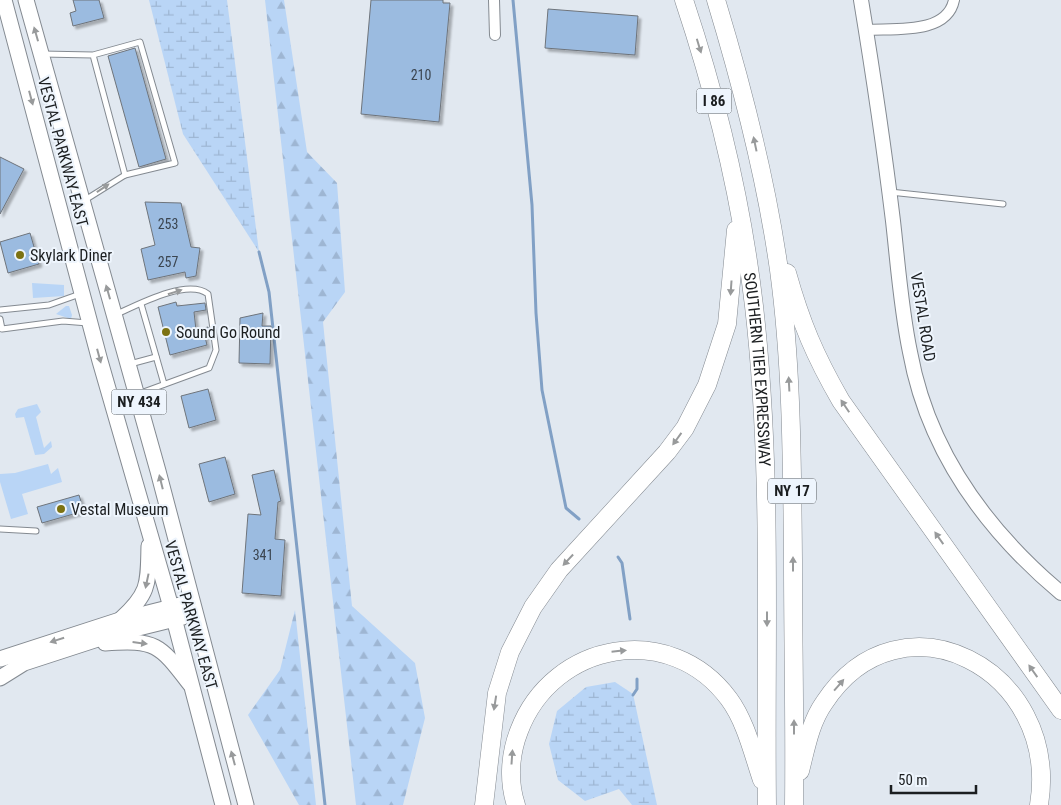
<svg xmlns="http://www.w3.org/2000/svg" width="1061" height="805" viewBox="0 0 1061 805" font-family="'Roboto Condensed',sans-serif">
	<defs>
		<pattern id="forest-firs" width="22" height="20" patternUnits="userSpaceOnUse" patternTransform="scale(1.25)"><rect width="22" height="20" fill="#b9d5f6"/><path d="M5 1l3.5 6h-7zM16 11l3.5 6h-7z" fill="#9eb6d3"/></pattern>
		<pattern id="wetland-marsh" width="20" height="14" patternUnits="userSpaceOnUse" patternTransform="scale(1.25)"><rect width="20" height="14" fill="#b9d5f6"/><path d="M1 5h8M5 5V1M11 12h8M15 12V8" fill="none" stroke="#9eb6d3"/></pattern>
		<filter id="shadow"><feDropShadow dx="3" dy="3" stdDeviation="1" flood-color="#0004"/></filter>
	</defs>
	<rect width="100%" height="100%" fill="#e1e8f0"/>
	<g fill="#b9d5f6">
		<path d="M 32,283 L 64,285 L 64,296 L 33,298 Z"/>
		<path d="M 66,306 L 69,306 L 72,315 L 71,319 L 56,314 Z"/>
		<path d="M 37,404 L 41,412 L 36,417 L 44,448 L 51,441 L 52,447 L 44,454 L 35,455 L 24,417 L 16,418 L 15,414 L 18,409 Z"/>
		<path d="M 48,464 L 51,474 L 58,468 L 62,482 L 22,494 L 28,514 L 11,519 L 0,482 L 0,474 L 15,473 Z"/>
	</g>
	<g fill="url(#forest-firs)">
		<path d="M 265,0 L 284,0 L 307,152 L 337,183 L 345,292 L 323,322 L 352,606 L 415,663 L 425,718 L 403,805 L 356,805 Z"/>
		<path d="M 295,610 L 316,805 L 299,805 L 248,715 L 280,670 Z"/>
	</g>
	<g fill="url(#wetland-marsh)">
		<path d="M 149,0 L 227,0 L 259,252 L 183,134 Z"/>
		<path d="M 615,682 L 633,694 L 657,805 L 632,805 L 619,789 L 585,801 L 558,780 L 549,744 L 557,711 L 586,687 Z"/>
	</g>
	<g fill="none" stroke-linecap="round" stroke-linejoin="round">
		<g stroke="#81a0c5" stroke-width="3">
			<path d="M 513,0 L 532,205 L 536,313 L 542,390 L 566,508 L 579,519"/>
			<path d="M 259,252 L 269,292 L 325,805"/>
			<path d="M 618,557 L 622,563 L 630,619"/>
			<path d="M 633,695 L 637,689 L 637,679"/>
		</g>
	</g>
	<g fill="#9bbbe0" stroke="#6e747b" filter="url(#shadow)">
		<path d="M 73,0 L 99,0 L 104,18 L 73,26 L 70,13 L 76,11 Z"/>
		<path d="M 371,0 L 443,0 L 443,3 L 450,3 L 439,122 L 361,114 Z"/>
		<path d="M 548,9 L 638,16 L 635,55 L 545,48 Z"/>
		<path d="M 135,48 L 166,159 L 139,167 L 108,56 Z"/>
		<path d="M 0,157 L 24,169 L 0,214 Z"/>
		<path d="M 145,202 L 181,203 L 191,247 L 200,248 L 196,276 L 186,278 L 185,272 L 148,280 L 141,249 L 155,245 Z"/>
		<path d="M 30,233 L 39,264 L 8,273 L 0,242 Z"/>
		<path d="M 176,302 L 177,306 L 205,303 L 206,310 L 194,312 L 196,330 L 208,327 L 209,334 L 205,337 L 207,345 L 170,355 L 158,307 Z"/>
		<path d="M 263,313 L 262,326 L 271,326 L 270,364 L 239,363 L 240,318 Z"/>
		<path d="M 208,389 L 216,420 L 189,428 L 181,396 Z"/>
		<path d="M 225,457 L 235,494 L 209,502 L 199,464 Z"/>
		<path d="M 274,470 L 281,501 L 278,502 L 275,539 L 285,540 L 281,596 L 242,593 L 248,514 L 261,515 L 252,475 Z"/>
		<path d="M 79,495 L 84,511 L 42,523 L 37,507 Z"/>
	</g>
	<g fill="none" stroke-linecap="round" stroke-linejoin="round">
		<defs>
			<g id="lane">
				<path d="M 42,54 L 93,55 L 140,42 L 175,163 L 125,175 L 93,55"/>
				<path d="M 890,192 L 1003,204"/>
				<path d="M 85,200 L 125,175"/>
				<path d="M 141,304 L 164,384"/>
				<path d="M 0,310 L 49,305 L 80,294"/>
				<path d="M 115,315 C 137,305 187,278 208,294 L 216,350 L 209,368 L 138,394"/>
				<path d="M 0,319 L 2,329 L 63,321 L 88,323"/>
				<path d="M 130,364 L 156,357"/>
				<path d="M 0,529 L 36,531"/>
			</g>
			<g id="street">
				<path d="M 494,0 L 495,35"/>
				<path d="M 866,30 C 894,28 947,35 954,0"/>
			</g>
			<path id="secondary" d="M 861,0 C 873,73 884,147 893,221 C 898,265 901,309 910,352 C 928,451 985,529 1061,593"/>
			<g id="primary">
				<path d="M 4,0 L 100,361 L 171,607 L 223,805"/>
				<path d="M 26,0 L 158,471 L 246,805"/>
				<path d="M 121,619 C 150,593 148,583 149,546"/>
				<path d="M 105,643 C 156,639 160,645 190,684"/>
				<path d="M 0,659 L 120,620 L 180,605"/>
				<path d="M 0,678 L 24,663 L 110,635 L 183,617"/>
			</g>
			<g id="highway">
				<path id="s1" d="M 684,0 C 717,99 742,202 754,306 C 773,472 765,639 767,805"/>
				<path d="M 716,0 C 743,89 766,178 779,270 C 792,366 792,463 793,560 C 793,642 795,723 794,805"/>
				<path d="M 787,273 C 801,323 815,356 841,401 L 1061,710"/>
				<path d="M 800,771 C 806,748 810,723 824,703 C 900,586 1061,669 1039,805"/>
				<path d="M 484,805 L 497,693 L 510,652 L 533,607 L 559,570 L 667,452 L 685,428 L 707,385 L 727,324 L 736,230"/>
				<path d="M 516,805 C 508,781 510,754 519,731 C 553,641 671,620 729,699 C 746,722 753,754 762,780"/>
			</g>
		</defs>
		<use href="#lane" stroke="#848a91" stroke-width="7"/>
		<use href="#street" stroke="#848a91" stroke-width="12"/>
		<use href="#secondary" stroke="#848a91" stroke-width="16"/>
		<use href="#primary" stroke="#848a91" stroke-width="17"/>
		<use href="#highway" stroke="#848a91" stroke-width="19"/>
		<use href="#lane" stroke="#fff" stroke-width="5"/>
		<use href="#street" stroke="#fff" stroke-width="10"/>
		<use href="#secondary" stroke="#fff" stroke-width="14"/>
		<use href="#primary" stroke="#fff" stroke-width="15"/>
		<use href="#highway" stroke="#fff" stroke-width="18"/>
	</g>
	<defs><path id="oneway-solid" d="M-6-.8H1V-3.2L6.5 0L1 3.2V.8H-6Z" transform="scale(1.25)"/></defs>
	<g fill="#989a9b">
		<use href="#oneway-solid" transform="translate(36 34) rotate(-106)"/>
		<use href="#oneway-solid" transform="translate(699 46) rotate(73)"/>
		<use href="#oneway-solid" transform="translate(31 98) rotate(75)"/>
		<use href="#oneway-solid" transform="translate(755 144) rotate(-102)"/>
		<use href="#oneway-solid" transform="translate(103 188) rotate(-34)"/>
		<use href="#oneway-solid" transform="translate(731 288) rotate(94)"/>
		<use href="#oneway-solid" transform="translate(108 292) rotate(-106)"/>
		<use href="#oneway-solid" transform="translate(175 292) rotate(-18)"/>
		<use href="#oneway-solid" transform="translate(99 356) rotate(75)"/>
		<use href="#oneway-solid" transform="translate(789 384) rotate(-93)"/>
		<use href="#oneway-solid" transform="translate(845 406) rotate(-124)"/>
		<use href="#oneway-solid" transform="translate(677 439) rotate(126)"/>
		<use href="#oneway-solid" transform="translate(161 482) rotate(-104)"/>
		<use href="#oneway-solid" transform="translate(939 538) rotate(-125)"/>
		<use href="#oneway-solid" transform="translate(568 560) rotate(133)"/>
		<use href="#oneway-solid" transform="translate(793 564) rotate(-90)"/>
		<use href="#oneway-solid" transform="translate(147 581) rotate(102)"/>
		<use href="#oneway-solid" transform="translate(767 619) rotate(90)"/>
		<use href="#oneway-solid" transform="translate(57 640) rotate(162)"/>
		<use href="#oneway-solid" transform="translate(140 643) rotate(7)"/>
		<use href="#oneway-solid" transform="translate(619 651) rotate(-6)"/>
		<use href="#oneway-solid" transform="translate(1033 671) rotate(-125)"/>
		<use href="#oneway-solid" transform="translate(839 685) rotate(-49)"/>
		<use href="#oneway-solid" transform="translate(495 703) rotate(99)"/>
		<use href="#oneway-solid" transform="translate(794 727) rotate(-90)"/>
		<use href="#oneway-solid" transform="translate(512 757) rotate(-86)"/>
		<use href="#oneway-solid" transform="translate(233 758) rotate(-105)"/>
	</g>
	<g fill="#7c7213" stroke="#eef5fd" stroke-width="2">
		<circle cx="20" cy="255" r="5"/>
		<circle cx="166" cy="332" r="5"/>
		<circle cx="61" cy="509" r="5"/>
	</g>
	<g text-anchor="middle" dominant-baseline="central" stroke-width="4" stroke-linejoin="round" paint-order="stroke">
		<g font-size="14" fill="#3b4550">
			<text x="421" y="75">210</text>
			<text x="168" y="224">253</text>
			<text x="168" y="262">257</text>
			<text x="263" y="555">341</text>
		</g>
		<g fill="#eef5fd" stroke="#5a5e62" stroke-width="1">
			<rect x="696.5" y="88.5" width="35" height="25" rx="4"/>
			<rect x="111.5" y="389.5" width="55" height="25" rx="4"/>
			<rect x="768" y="478.5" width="48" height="25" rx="4"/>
		</g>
		<g font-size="15" font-weight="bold" fill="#1b1e20">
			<text x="714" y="101">I 86</text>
			<text x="139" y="402">NY 434</text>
			<text x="792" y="491">NY 17</text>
		</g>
		<g font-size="16" fill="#1b1e20" stroke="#eef5fd">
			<text transform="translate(63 152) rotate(75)">VESTAL PARKWAY EAST</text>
			<text transform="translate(923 317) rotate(81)">VESTAL ROAD</text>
			<text stroke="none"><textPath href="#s1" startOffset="378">SOUTHERN TIER EXPRESSWAY</textPath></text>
			<text transform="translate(191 615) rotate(74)">VESTAL PARKWAY EAST</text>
		</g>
		<g font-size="16" fill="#1b1e20" stroke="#eef5fd" text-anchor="start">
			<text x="30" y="255">Skylark Diner</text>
			<text x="176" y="332">Sound Go Round</text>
			<text x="71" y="509">Vestal Museum</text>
		</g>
	</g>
	<path d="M891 785v8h85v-8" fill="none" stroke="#1b1e20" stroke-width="2.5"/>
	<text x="898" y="785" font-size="15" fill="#1b1e20" stroke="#eef5fd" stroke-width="4" paint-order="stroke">50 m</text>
</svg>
